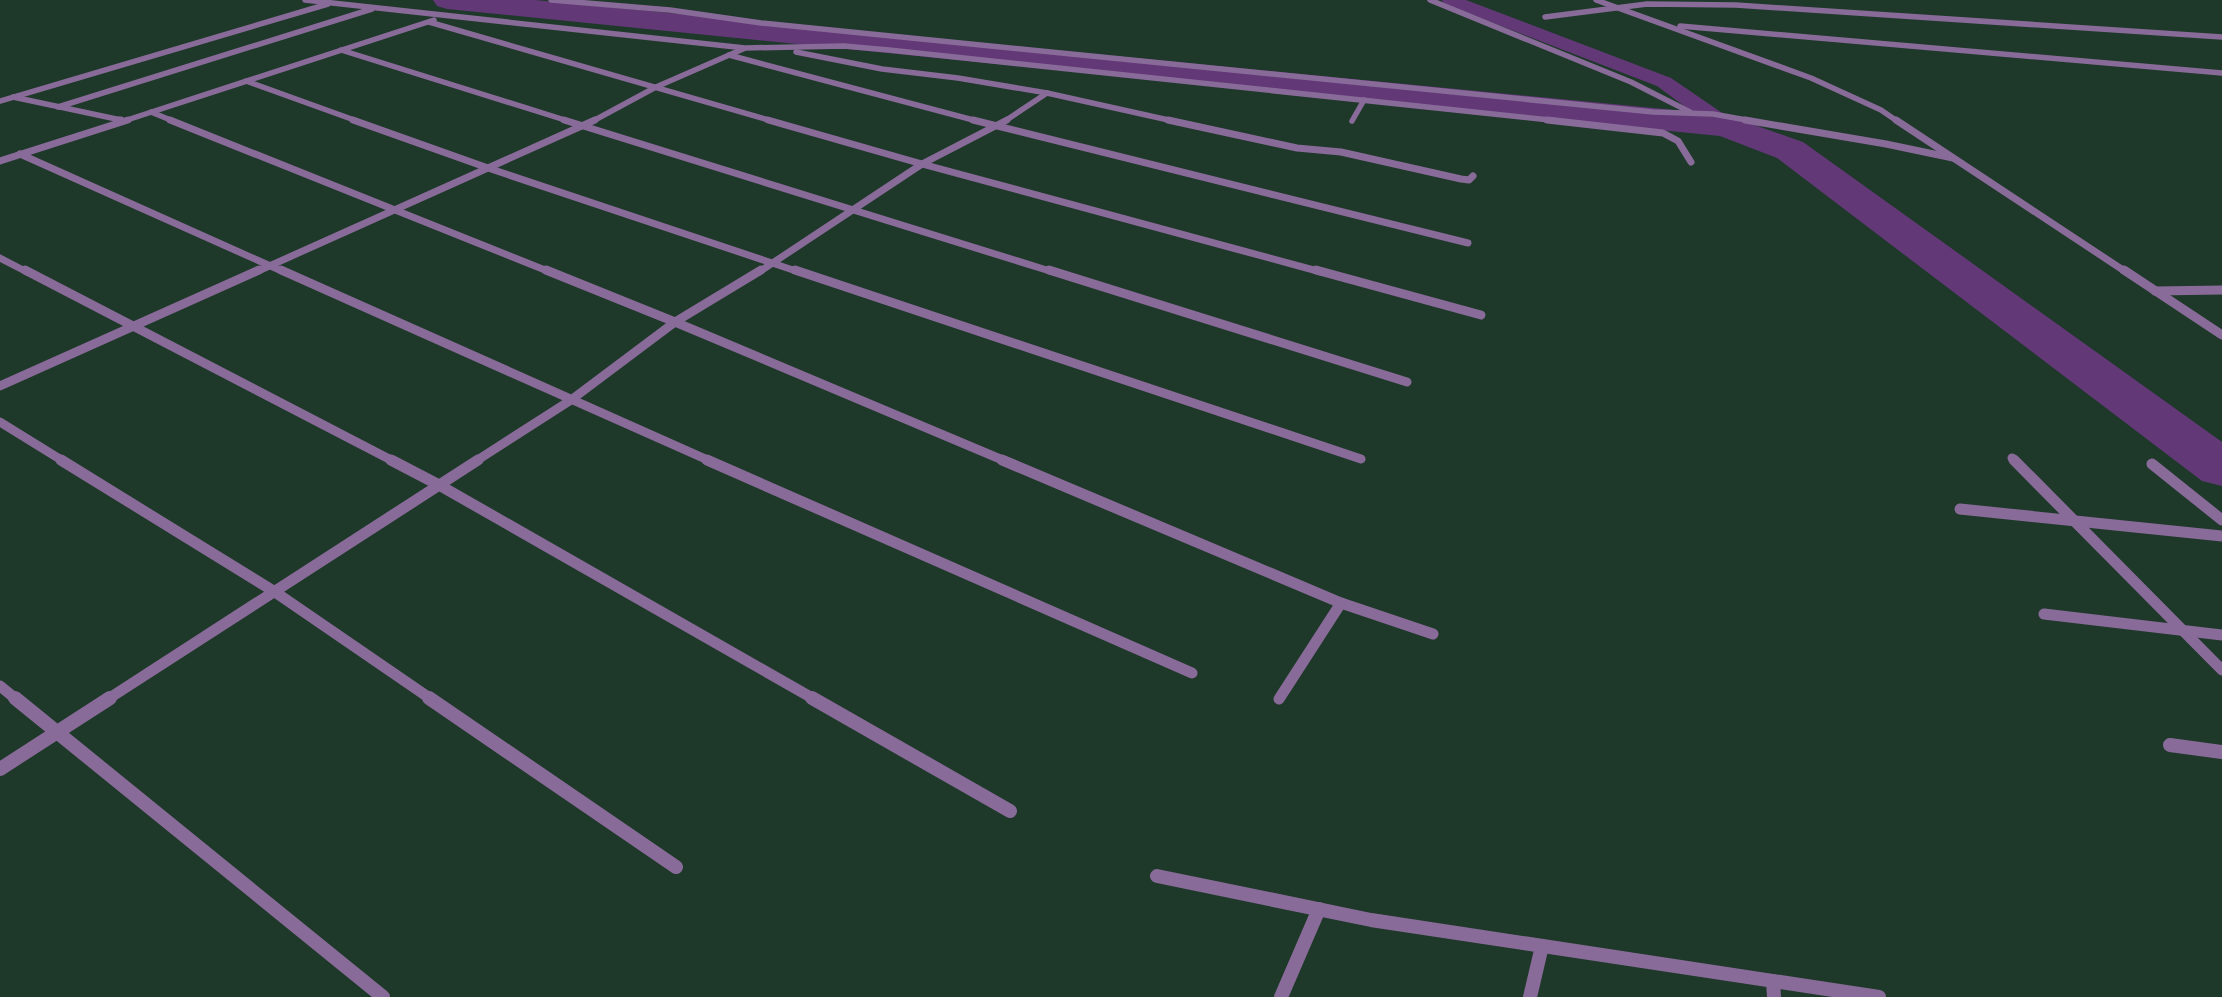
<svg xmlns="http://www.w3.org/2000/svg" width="2222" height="997" viewBox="0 0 2222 997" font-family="'PT Sans',sans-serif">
	<rect width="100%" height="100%" fill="#1e3929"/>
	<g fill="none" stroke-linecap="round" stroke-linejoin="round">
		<path fill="#623877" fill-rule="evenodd" d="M 1442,0 L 1466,0 L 1671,78 L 1734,121 L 1737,126 L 1734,131 L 1726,132 L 1718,131 L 1657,86 L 1444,4 Z"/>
		<path fill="#623877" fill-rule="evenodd" d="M 433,0 L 535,0 L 1726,115 L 1803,142 L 2222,442 L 2222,486 L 2202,481 L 1777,158 L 1720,136 L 447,9 L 437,6 Z"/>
		<g stroke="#896b99" stroke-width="5.5">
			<path d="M 305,0 L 745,48 L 844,46 L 889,50 L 1559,121"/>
			<path d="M 551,0 L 670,10 L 761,23 L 1653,112 L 1713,114 L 1752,121"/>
			<path d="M 1430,0 L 1631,82 L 1690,112"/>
			<path d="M 1596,0 L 1811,78 L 1881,110 L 1897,121"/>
			<path d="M 1545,17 L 1647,4 L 1736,5 L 2222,37"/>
			<path d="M 429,22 L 772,121"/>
			<path d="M 1680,26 L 2222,73"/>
			<path d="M 341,50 L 568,121"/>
			<path d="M 796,52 L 882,69 L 958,78 L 1047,93 L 1173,121"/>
			<path d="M 729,55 L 977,121"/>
			<path d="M 246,81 L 357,121"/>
			<path d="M 13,97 L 121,120"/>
			<path d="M 0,101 L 328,4"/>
			<path d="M 58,107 L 372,9"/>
			<path d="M 151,112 L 173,121"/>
			<path d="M 124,121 L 434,20"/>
			<path d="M 593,121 L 656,87 L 743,49"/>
			<path d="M 1005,121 L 1047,93"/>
			<path d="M 1352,121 L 1364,100"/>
		</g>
		<g stroke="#896b99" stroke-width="7">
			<path d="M 119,120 L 121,120"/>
			<path d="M 170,120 L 550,272"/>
			<path d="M 353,120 L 488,168 L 799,272"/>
			<path d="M 564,120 L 1053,272"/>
			<path d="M 768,120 L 922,164 L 1321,272"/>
			<path d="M 973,120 L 1468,243"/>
			<path d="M 1168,120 L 1297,148 L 1341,152 L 1461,179 L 1469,180 L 1473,176"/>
			<path d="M 1547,120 L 1663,133 L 1678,141 L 1691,162"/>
			<path d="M 1745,120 L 1886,144 L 1953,158"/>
			<path d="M 1896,120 L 2126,272"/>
			<path d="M 20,154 L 284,272"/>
			<path d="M 0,161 L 128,120"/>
			<path d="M 0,258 L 27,272"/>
			<path d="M 256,272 L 595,120"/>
			<path d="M 759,272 L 922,164 L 1007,120"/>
		</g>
		<g stroke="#896b99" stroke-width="9">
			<path d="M 25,270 L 393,461"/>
			<path d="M 281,270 L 710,461"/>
			<path d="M 546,270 L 675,322 L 1005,461"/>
			<path d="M 795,270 L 1361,459"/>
			<path d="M 1049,270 L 1407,382"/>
			<path d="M 1316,270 L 1481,315"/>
			<path d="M 2124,270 L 2222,335"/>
			<path d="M 2155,291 L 2222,290"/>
			<path d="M 0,386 L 259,270"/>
			<path d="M 0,422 L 63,461"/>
			<path d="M 2012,458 L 2015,461"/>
			<path d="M 476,461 L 571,400 L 675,322 L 761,270"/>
		</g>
		<g stroke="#896b99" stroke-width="11">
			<path d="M 61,460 L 275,592 L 431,699"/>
			<path d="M 391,460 L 439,485 L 814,699"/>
			<path d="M 707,460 L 1192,673"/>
			<path d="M 1002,460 L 1341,603 L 1433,634"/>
			<path d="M 2014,460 L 2222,670"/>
			<path d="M 2152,464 L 2222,520"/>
			<path d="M 1960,509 L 2222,536"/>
			<path d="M 2044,614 L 2222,635"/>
			<path d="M 0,686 L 16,699"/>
			<path d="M 108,699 L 478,460"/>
			<path d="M 1279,699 L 1341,603"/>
		</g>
		<g stroke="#896b99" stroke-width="14">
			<path d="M 15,698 L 383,997"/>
			<path d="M 429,698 L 676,867"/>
			<path d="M 812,698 L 1010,811"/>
			<path d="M 2170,745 L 2222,752"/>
			<path d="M 0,769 L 110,698"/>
			<path d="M 1157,876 L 1371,920 L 1879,997"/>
			<path d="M 1773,981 L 1774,997"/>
			<path d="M 1281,997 L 1319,909"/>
			<path d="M 1530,997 L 1542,946"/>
		</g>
	</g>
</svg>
